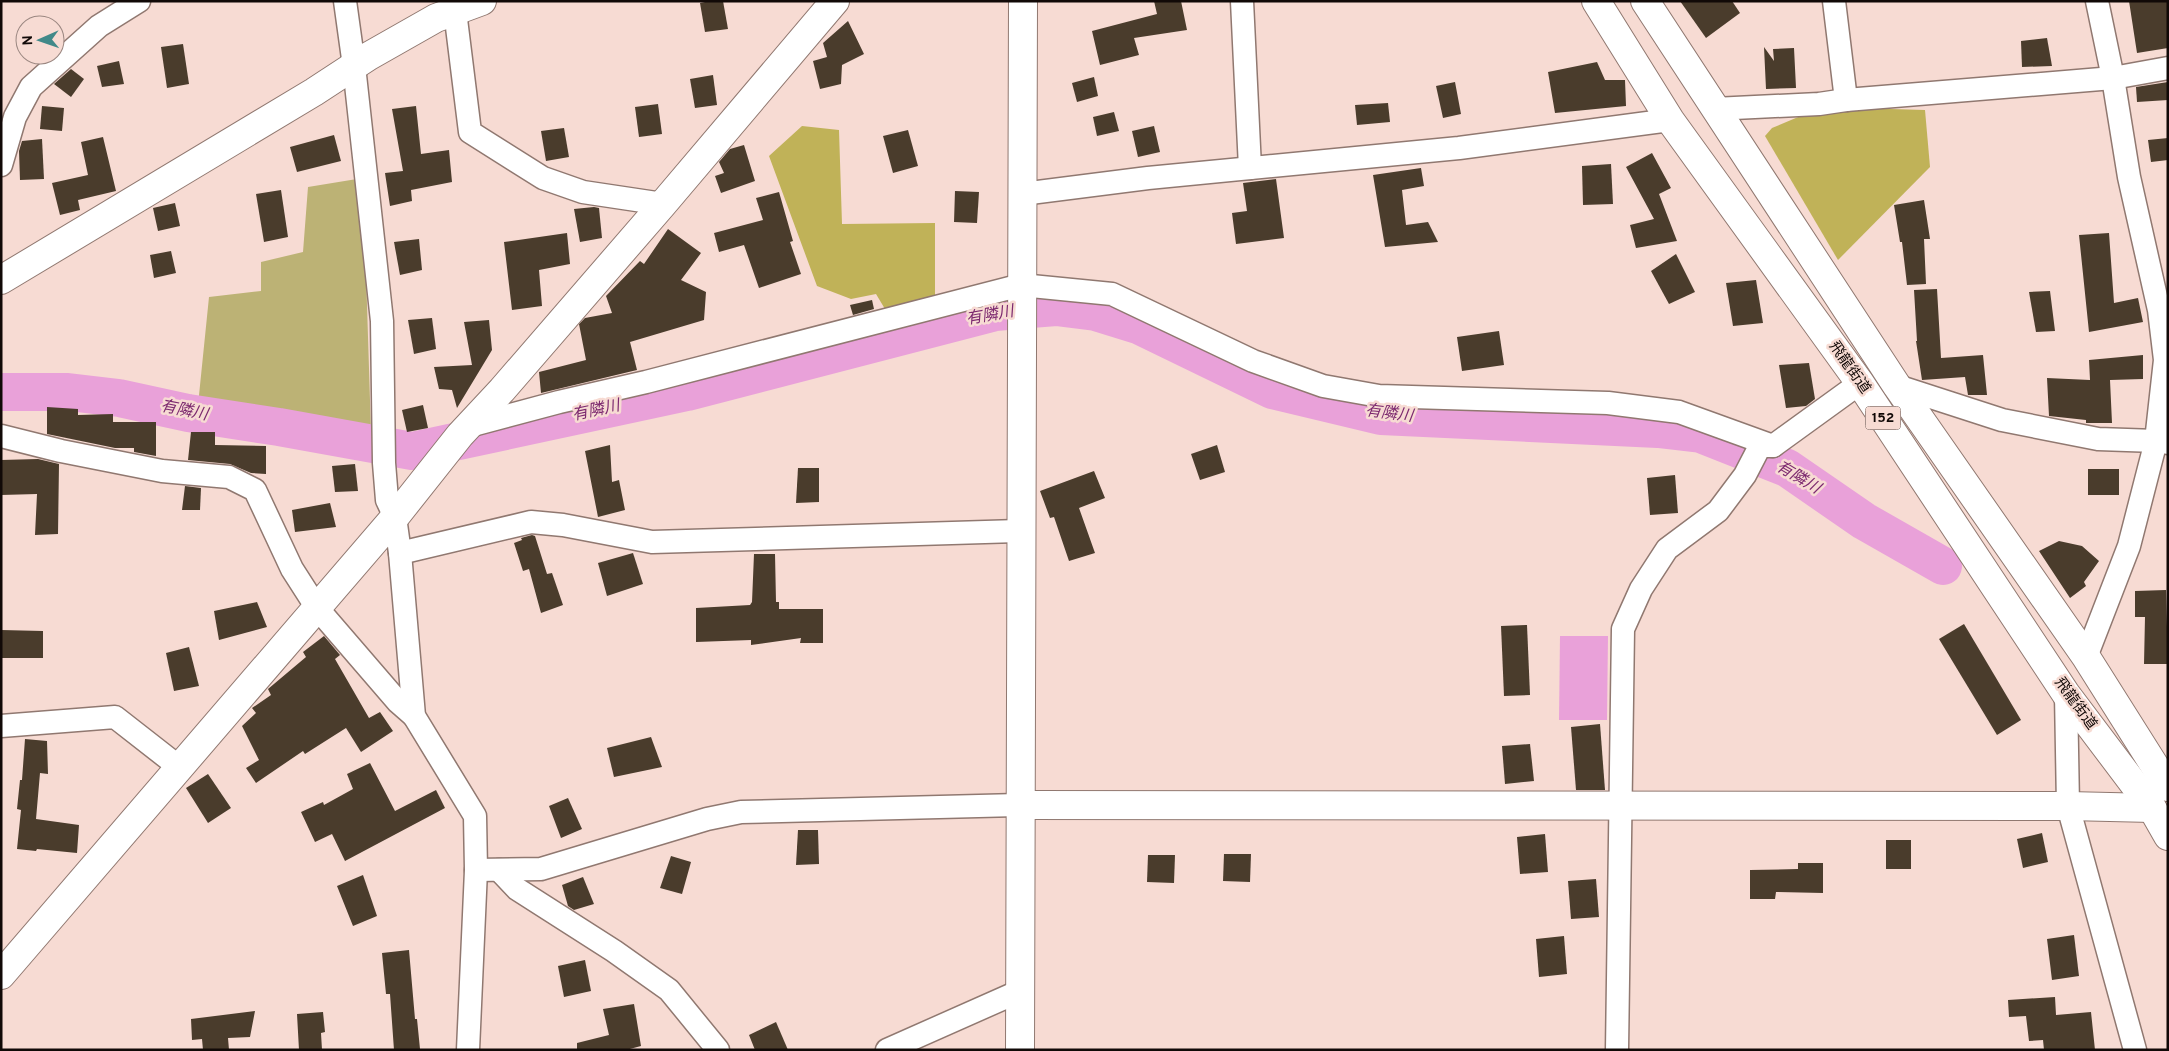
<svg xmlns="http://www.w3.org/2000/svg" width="2169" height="1051" viewBox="0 0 2169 1051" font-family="Overpass,'Noto Sans JP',sans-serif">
	<rect width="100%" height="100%" fill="#f7dbd3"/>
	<path fill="#bcb275" d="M 363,178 L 371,432 L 198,405 L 209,297 L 261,291 L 261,262 L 303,252 L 308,187 Z"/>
	<g fill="#c0b258">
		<path d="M 1822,107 L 1925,110 L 1930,167 L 1838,260 L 1765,136 L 1772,128 Z"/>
		<path d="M 802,126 L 839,130 L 842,224 L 935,223 L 935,299 L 885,309 L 876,294 L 851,299 L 817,286 L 769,156 Z"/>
	</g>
	<path fill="#e9a1d9" d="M 1560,636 L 1608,636 L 1607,720 L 1559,720 Z"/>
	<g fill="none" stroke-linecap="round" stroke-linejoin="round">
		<path stroke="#e9a1d9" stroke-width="38" d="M 1,392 L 68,392 L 119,398 L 188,413 L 279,427 L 412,451 L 687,392 L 995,312 L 1056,307 L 1096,312 L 1138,325 L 1272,390 L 1381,416 L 1658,429 L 1701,434 L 1787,468 L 1864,521 L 1943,566"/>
	</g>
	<g fill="#4a3c2c">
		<path d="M 710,1 L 723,1 L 728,29 L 705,32 L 700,3 Z"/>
		<path d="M 1154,1 L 1181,1 L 1187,30 L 1134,38 L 1139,55 L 1100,65 L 1092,31 L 1157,14 Z"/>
		<path d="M 1680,1 L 1732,1 L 1740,13 L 1706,38 Z"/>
		<path d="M 2129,1 L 2168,1 L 2168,48 L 2137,53 Z"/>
		<path d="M 848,21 L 864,54 L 842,65 L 841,84 L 820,89 L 813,61 L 827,57 L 823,43 Z"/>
		<path d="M 2047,38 L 2052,66 L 2022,67 L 2021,41 Z"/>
		<path d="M 183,44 L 189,84 L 167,88 L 161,47 Z"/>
		<path d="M 1764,47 L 1774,61 L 1773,49 L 1794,48 L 1796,88 L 1766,89 Z"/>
		<path d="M 119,61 L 124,84 L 102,87 L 97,66 Z"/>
		<path d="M 1597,62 L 1605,80 L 1625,80 L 1626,106 L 1555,113 L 1548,72 Z"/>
		<path d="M 71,69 L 84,79 L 71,97 L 54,84 Z"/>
		<path d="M 713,75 L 717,105 L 695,108 L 690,79 Z"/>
		<path d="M 1094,77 L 1098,96 L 1077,102 L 1072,83 Z"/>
		<path d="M 1455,82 L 1461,114 L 1443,118 L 1436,86 Z"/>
		<path d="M 2168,82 L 2168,100 L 2137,102 L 2136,87 Z"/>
		<path d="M 1388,103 L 1390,122 L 1357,125 L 1355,105 Z"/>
		<path d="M 658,104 L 662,134 L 639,137 L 635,107 Z"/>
		<path d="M 42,106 L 64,108 L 62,131 L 40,129 Z"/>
		<path d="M 416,106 L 421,154 L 449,150 L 452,182 L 411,190 L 412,201 L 390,206 L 385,173 L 403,171 L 392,109 Z"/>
		<path d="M 1114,112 L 1119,131 L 1097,136 L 1093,117 Z"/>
		<path d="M 1154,126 L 1160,152 L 1138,157 L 1132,131 Z"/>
		<path d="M 564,128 L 569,157 L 546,161 L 541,131 Z"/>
		<path d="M 908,130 L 918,166 L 893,173 L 883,136 Z"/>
		<path d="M 334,135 L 341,161 L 297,172 L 290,147 Z"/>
		<path d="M 103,137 L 116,191 L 78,200 L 80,210 L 60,215 L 52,183 L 88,175 L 81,142 Z"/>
		<path d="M 2168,138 L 2168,160 L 2151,162 L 2148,140 Z"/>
		<path d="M 42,139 L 44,179 L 20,180 L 19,151 L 22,141 Z"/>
		<path d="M 744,145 L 755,181 L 721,193 L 715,176 L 724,173 L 719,162 L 730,149 Z"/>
		<path d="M 1652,153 L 1671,188 L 1659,194 L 1677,241 L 1636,248 L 1630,225 L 1654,219 L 1626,167 Z"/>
		<path d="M 1611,164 L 1613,204 L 1583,205 L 1582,166 Z"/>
		<path d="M 1421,168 L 1424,186 L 1402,190 L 1406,225 L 1428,222 L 1438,242 L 1385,247 L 1373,175 Z"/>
		<path d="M 1276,179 L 1284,238 L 1236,244 L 1232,213 L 1247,211 L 1243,183 Z"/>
		<path d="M 281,190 L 288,237 L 264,242 L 256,194 Z"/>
		<path d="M 955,191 L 979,192 L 977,223 L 954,222 Z"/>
		<path d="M 779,192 L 793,241 L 790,242 L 801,274 L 759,288 L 744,245 L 719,252 L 714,233 L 763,220 L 756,198 Z"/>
		<path d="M 1924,200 L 1930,239 L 1924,239 L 1926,284 L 1907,285 L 1902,242 L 1900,242 L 1894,205 Z"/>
		<path d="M 175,203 L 180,226 L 158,231 L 153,208 Z"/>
		<path d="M 594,207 L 599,208 L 602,238 L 580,242 L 574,209 Z"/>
		<path d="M 668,229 L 701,253 L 681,280 L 706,292 L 704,320 L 630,342 L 637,370 L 541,393 L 539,372 L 586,360 L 579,324 L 585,318 L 612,313 L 606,296 L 640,261 L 644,264 Z"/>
		<path d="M 567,233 L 570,264 L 539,270 L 542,306 L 512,310 L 504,242 Z"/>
		<path d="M 2109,233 L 2114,303 L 2138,298 L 2143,322 L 2089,332 L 2079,235 Z"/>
		<path d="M 419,239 L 422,270 L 400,275 L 394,242 Z"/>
		<path d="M 171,251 L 176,273 L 154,278 L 150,255 Z"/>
		<path d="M 1676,254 L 1695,292 L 1669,304 L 1651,271 Z"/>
		<path d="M 1756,280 L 1763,323 L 1733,326 L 1726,283 Z"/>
		<path d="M 1937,289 L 1941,358 L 1983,355 L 1987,395 L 1968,395 L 1965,377 L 1922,380 L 1916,341 L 1917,341 L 1914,290 Z"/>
		<path d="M 2050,291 L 2055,331 L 2036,332 L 2029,292 Z"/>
		<path d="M 872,300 L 874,309 L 853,315 L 850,305 Z"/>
		<path d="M 432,318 L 436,349 L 414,354 L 408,320 Z"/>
		<path d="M 489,320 L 492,350 L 457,408 L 452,390 L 439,389 L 434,367 L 472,365 L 464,322 Z"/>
		<path d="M 1499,331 L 1504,365 L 1462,371 L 1457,337 Z"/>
		<path d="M 2143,355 L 2143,379 L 2110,380 L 2112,423 L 2086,423 L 2086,420 L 2049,416 L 2047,378 L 2090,380 L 2089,360 Z"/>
		<path d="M 1809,363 L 1815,399 L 1806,406 L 1786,408 L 1779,365 Z"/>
		<path d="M 423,405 L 428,428 L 407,432 L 402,410 Z"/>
		<path d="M 47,407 L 78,409 L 78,415 L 113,414 L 113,422 L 156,422 L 156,456 L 134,452 L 134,448 L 115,448 L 47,434 Z"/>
		<path d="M 191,432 L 215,432 L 215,445 L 266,446 L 266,474 L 251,473 L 230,464 L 188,460 Z"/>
		<path d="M 610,445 L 612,482 L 619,480 L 625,510 L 598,517 L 585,451 Z"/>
		<path d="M 1217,445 L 1225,472 L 1200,480 L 1191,454 Z"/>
		<path d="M 38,459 L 59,464 L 58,534 L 35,535 L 37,494 L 1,495 L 1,460 Z"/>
		<path d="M 355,464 L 358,491 L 335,492 L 332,466 Z"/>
		<path d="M 798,468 L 819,468 L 819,502 L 796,503 Z"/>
		<rect x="2088" y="469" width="31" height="26"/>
		<path d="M 1094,471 L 1105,498 L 1079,508 L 1095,553 L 1069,561 L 1054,517 L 1050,518 L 1040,491 Z"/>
		<path d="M 1675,475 L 1678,513 L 1650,515 L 1647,478 Z"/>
		<path d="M 185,486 L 201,488 L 200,510 L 182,510 Z"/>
		<path d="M 330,503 L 336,527 L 295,532 L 292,510 Z"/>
		<path d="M 532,535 L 535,536 L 547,574 L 552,573 L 563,605 L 541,613 L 529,569 L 523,571 L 514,543 L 522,540 L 521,538 Z"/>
		<path d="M 2059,541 L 2082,546 L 2099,561 L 2084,582 L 2086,586 L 2070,598 L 2039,551 Z"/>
		<path d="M 633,553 L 643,584 L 607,596 L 598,563 Z"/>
		<path d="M 754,554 L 775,554 L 776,602 L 779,602 L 779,609 L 823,609 L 823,643 L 800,643 L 801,638 L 751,645 L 751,640 L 696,642 L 696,608 L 750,605 L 752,602 Z"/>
		<path d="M 2166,590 L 2168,664 L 2144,664 L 2145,617 L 2135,617 L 2135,591 Z"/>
		<path d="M 257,602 L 267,627 L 219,640 L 214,611 Z"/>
		<path d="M 1964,624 L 2021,720 L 1997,735 L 1939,639 Z"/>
		<path d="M 1527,625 L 1530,695 L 1504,696 L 1501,626 Z"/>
		<path d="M 1,630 L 43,631 L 43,658 L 1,658 Z"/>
		<path d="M 324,636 L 340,655 L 335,659 L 369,718 L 380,712 L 393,731 L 361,752 L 346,728 L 305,754 L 303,751 L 256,783 L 246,768 L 259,760 L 242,726 L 256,713 L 252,708 L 271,695 L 268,689 L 306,657 L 303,652 Z"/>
		<path d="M 189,647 L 199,686 L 174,691 L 166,653 Z"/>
		<path d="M 1600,724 L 1605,790 L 1576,790 L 1571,727 Z"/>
		<path d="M 651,737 L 662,767 L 614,777 L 607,748 Z"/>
		<path d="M 25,739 L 47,741 L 48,774 L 40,773 L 36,819 L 79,825 L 77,853 L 37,849 L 36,851 L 17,849 L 21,810 L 17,809 L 20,780 L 22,780 Z"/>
		<path d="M 1530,744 L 1534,781 L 1505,784 L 1502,746 Z"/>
		<path d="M 370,763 L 395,811 L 436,790 L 445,808 L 345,861 L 332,834 L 315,842 L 301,812 L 323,802 L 324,805 L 353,789 L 347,774 Z"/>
		<path d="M 208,774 L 231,808 L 208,823 L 186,788 Z"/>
		<path d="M 568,798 L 582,829 L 561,838 L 549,806 Z"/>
		<path d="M 798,830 L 818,830 L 819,864 L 796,865 Z"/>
		<path d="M 2042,833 L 2048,862 L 2023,868 L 2017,839 Z"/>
		<path d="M 1545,834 L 1548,872 L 1520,874 L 1517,837 Z"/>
		<rect x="1886" y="840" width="25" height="29"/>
		<path d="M 1224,854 L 1251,854 L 1250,882 L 1223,881 Z"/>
		<path d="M 1148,855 L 1175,855 L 1174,883 L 1147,882 Z"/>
		<path d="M 671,856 L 691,862 L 682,894 L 660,888 Z"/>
		<path d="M 1798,863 L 1823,863 L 1823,893 L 1776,892 L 1775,899 L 1750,899 L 1750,870 L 1798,869 Z"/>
		<path d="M 363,875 L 377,916 L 353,926 L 337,886 Z"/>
		<path d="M 583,877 L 594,904 L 574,910 L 568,906 L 562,885 Z"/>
		<path d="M 1596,879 L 1599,917 L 1571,919 L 1568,881 Z"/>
		<path d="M 2074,935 L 2079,976 L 2052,980 L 2047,939 Z"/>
		<path d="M 1564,936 L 1567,974 L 1539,977 L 1536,939 Z"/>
		<path d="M 409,950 L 415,1019 L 417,1019 L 420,1049 L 394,1050 L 390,994 L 386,994 L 382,953 Z"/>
		<path d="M 585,960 L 591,991 L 564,997 L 558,966 Z"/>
		<path d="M 2055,997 L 2056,1015 L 2091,1012 L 2095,1050 L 2044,1050 L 2043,1040 L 2029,1041 L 2026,1016 L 2009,1017 L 2008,1000 Z"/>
		<path d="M 634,1004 L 641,1046 L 626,1050 L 577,1050 L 577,1043 L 609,1035 L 603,1009 Z"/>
		<path d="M 255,1011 L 250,1037 L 228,1038 L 229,1050 L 203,1050 L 202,1039 L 192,1040 L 191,1019 Z"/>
		<path d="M 323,1012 L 325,1032 L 321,1033 L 322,1050 L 299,1050 L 297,1014 Z"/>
		<path d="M 776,1022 L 788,1050 L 755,1050 L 749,1035 Z"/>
	</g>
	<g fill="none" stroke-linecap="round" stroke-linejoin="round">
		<defs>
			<g id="minor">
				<path d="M 345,1 L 354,66 L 382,321 L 384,463 L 387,500 L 395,517 L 400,553 L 414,716 L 475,816 L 476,870 L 468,1050"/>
				<path d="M 1242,1 L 1250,168"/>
				<path d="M 1834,1 L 1846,100"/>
				<path d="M 455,11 L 470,132 L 543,178 L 583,192 L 663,204"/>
				<path d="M 1714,109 L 1819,104 L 1846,100 L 2113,78 L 2168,68"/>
				<path d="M 1,165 L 15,117 L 31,87 L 99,26 L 139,1"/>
				<path d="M 1022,194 L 1148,178 L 1459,148 L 1670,120"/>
				<path d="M 1897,386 L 2002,420 L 2098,439 L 2156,441 L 2168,443"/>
				<path d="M 469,426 L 559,402 L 646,382 L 1021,285 L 1112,294 L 1253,361 L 1323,386 L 1379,396 L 1608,403 L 1679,412 L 1773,446"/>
				<path d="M 1,436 L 61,451 L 162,471 L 229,477 L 255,490 L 292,569 L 317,608 L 398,702 L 414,716"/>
				<path d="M 400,553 L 531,522 L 563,525 L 652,542 L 1020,531"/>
				<path d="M 2086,657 L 2129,546 L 2156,441 L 2165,360 L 2159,310 L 2129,177 L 2113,78 L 2097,1"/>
				<path d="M 2066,694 L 2068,806 L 2135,1050"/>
				<path d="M 1,726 L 115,717 L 179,767"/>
				<path d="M 476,870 L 541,869 L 707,819 L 741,812 L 1021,805"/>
				<path d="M 499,870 L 517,889 L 614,951 L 669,990 L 718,1050"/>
				<path d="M 887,1050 L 1020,991"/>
				<path d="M 1617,1050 L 1623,629 L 1641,589 L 1667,549 L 1718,511 L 1745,475 L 1760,446 L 1773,446 L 1860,383"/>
			</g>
			<g id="tertiary">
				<path d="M 1,280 L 314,92 L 369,56 L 436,18 L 482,1"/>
				<path d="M 1021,805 L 2068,806 L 2152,808"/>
				<path d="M 1,975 L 395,517 L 460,435 L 502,390 L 663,204 L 835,1"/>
				<path d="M 1020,1050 L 1023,1"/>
			</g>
			<g id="trunk">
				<path d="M 1596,1 L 1670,120 L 1860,383 L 2066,694 L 2152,808 L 2168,836"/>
				<path d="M 1645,1 L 1897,386 L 2086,657 L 2168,787"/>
			</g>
		</defs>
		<use href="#minor" stroke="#907870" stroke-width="25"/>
		<use href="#tertiary" stroke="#907870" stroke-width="30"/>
		<use href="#trunk" stroke="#907870" stroke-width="30"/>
		<use href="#minor" stroke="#fff" stroke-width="22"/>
		<use href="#tertiary" stroke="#fff" stroke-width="28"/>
		<use href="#trunk" stroke="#fff" stroke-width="28"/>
	</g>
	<g text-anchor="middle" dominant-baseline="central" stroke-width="5" stroke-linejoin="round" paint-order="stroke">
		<rect fill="#f7dbd3" stroke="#564844" stroke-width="1" x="1865.5" y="406.5" width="35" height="23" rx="4"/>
		<g font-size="14" font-weight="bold" fill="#110907">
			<text x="1883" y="418">152</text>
		</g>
		<g font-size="15" fill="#110907" stroke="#f7dbd3">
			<text transform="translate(1849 368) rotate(55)">飛龍街道</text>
			<text transform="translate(2075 704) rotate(54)">飛龍街道</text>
		</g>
		<g font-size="16" font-style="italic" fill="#7c296f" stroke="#f7dbd3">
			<text transform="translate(990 316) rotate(-10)">有隣川</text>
			<text transform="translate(184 411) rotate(11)">有隣川</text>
			<text transform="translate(596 411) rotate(-12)">有隣川</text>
			<text transform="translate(1389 414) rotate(7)">有隣川</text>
			<text transform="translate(1798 478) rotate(31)">有隣川</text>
		</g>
	</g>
	<rect width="2169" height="1051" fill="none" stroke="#110907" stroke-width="5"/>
	<g transform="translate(40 40) rotate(268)"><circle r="24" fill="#f7dbd3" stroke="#9b8781"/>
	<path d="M0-4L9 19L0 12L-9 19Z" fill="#418989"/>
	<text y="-8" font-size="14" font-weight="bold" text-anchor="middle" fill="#110907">N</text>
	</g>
</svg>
